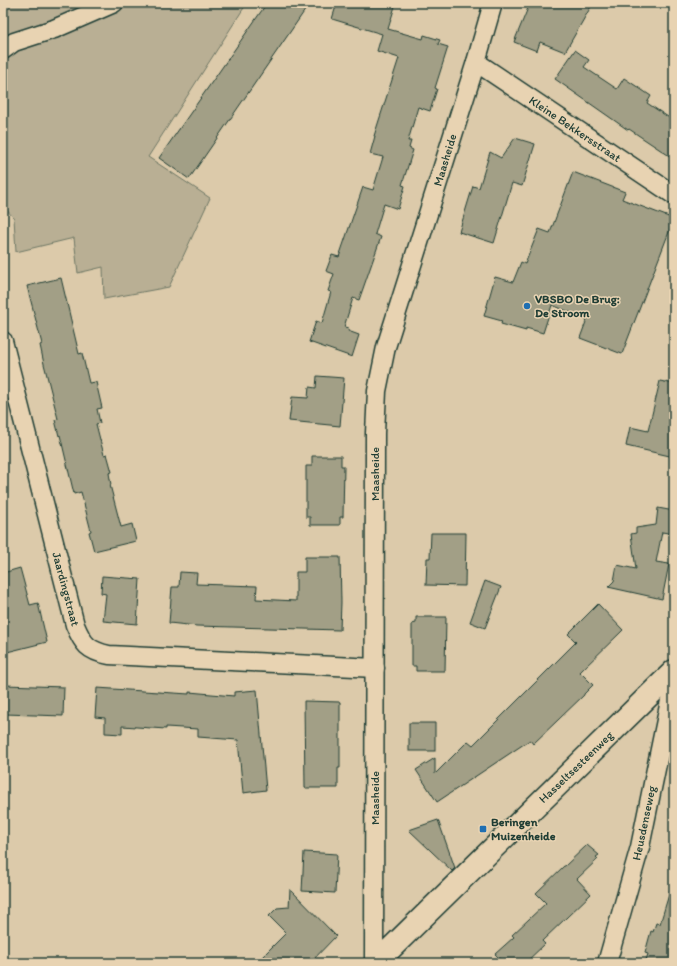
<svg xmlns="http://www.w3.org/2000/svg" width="677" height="966" viewBox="0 0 677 966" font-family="Itim,sans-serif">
	<rect width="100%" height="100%" fill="#dccaaa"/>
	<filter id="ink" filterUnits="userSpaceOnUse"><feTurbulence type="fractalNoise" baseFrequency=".025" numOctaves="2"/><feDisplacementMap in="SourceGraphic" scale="8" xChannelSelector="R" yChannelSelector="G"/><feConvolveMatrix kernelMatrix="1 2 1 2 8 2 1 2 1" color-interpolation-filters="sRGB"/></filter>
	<g filter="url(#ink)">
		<path fill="#b9af94" stroke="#6c7664" d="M 3,3 L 247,3 L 148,157 L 210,198 L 169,287 L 104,299 L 103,267 L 78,273 L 74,238 L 16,252 L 14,218 L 3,206 Z"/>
		<g fill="#a29f86" stroke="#1f3d34">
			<path d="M 267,3 L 310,3 L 189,179 L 159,158 Z"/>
			<path d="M 337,3 L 396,3 L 388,29 L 423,39 L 424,35 L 440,40 L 438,44 L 448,47 L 435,88 L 437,89 L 430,111 L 418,107 L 408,141 L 411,141 L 409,148 L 413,150 L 402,185 L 405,186 L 398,209 L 384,204 L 375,234 L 381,237 L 359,300 L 353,298 L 344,327 L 349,328 L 348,331 L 359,335 L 352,357 L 309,342 L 316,321 L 322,323 L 331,292 L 328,291 L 334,274 L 326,271 L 332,255 L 339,257 L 363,187 L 373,190 L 383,157 L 370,154 L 375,136 L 374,136 L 399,58 L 377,51 L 382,34 L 332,19 Z"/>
			<path d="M 530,3 L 593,3 L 565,52 L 540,42 L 537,51 L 514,42 Z"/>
			<path d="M 575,50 L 589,60 L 584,67 L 617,89 L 624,78 L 651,96 L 647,103 L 674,121 L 674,159 L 629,129 L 628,130 L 555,79 Z"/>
			<path d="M 515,138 L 535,144 L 522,186 L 512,183 L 494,243 L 459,232 L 473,186 L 479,188 L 490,152 L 501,158 Z"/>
			<path d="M 573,172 L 625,192 L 622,199 L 674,219 L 622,354 L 580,338 L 587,319 L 552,305 L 543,333 L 526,328 L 526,331 L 501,324 L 502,321 L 484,316 L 495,277 L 513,282 L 521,262 L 525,264 L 539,229 L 550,233 Z"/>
			<path d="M 61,278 L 79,354 L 82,353 L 89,383 L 96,382 L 102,408 L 97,409 L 100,423 L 96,424 L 104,455 L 107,454 L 112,472 L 109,473 L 111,485 L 110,485 L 121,527 L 132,524 L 136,541 L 94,551 L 89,532 L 91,531 L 81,492 L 74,494 L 60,435 L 59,436 L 55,420 L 58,419 L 44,364 L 40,345 L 42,344 L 27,286 Z"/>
			<path d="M 317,376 L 344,378 L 340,426 L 289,421 L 292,397 L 308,398 L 309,387 L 316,388 Z"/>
			<path d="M 660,381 L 674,384 L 674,457 L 626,446 L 630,427 L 648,431 Z"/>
			<path d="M 312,456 L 341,456 L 341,466 L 344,466 L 343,517 L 340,517 L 340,525 L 310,525 L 310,517 L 306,517 L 306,466 L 312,466 Z"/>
			<path d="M 658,508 L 674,511 L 674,534 L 662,532 L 656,562 L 669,564 L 662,599 L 608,587 L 614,581 L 617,565 L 636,569 L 631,534 L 636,533 L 636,528 L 656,525 Z"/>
			<path d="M 431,533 L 466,533 L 465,586 L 426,585 L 427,558 L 430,558 Z"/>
			<path d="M 305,557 L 340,557 L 341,602 L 340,630 L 197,626 L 169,623 L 172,587 L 179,587 L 180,572 L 197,573 L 196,584 L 257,586 L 256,599 L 296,601 L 296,572 L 305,572 Z"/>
			<path d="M 20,568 L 30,605 L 38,603 L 47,642 L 3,653 L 3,573 Z"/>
			<path d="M 102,576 L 140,579 L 137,624 L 103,621 L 106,594 L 101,593 Z"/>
			<path d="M 485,581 L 501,587 L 485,628 L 470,622 Z"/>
			<path d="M 598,604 L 623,630 L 580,672 L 593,685 L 584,694 L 584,695 L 533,744 L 530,740 L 437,802 L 416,770 L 435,758 L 435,774 L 468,741 L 473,745 L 576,642 L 568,634 Z"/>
			<path d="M 416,617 L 446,617 L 445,671 L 416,671 L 416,666 L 412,666 L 412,624 L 416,623 Z"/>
			<path d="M 5,685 L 64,687 L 63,716 L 5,714 Z"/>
			<path d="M 97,688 L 189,694 L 189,692 L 234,696 L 234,692 L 257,690 L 266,790 L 243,793 L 238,740 L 198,737 L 198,729 L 166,727 L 166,729 L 122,726 L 122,734 L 105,733 L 105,718 L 95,717 Z"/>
			<path d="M 304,701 L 340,702 L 340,768 L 338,768 L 338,788 L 305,788 Z"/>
			<rect x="409" y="723" width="26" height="28"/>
			<path d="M 438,820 L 455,868 L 452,871 L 409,830 Z"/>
			<path d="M 587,845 L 599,855 L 596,857 L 598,859 L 577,879 L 591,894 L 542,941 L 545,944 L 525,963 L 504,963 L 495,954 L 514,937 L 512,935 L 546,903 L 536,893 L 564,866 L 565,866 Z"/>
			<path d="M 304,852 L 337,854 L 335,893 L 302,891 Z"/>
			<path d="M 290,889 L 336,936 L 310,963 L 256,963 L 286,933 L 269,916 L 277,908 L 289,907 Z"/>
			<path d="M 670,891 L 674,891 L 674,963 L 645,963 L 648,954 L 645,953 L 651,931 L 653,932 L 656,923 L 660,924 Z"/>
		</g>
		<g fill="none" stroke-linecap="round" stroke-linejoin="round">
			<defs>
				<g id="street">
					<path d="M 3,50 L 14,42 L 54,29 L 114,3"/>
					<path d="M 476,62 L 674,195"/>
					<path d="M 3,341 L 75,625 C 83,644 88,651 109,655 L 375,668"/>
					<path d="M 374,963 L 375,433 L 377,391 L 386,347 L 476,62 L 493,3"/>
					<path d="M 607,963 L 640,847 L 674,681"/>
				</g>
				<path id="secondary" d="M 376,963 L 674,671"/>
			</defs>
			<use href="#street" stroke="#1f3d34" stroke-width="21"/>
			<use href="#secondary" stroke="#1f3d34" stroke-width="25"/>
			<use href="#street" stroke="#e8d3b2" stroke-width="18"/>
			<use href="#secondary" stroke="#e8d3b2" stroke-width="22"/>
		</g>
	</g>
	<g fill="#1f6fb2" stroke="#e8d3b2" stroke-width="1.5">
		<circle cx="527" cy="306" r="4"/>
		<rect x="479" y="825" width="8" height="8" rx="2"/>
	</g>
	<g text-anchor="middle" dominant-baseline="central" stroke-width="3" stroke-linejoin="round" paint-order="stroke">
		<g font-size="12" fill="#1f3d34" stroke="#e8d3b2">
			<text transform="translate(575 129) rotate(34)">Kleine Bekkersstraat</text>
			<text transform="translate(445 160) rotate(-73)">Maasheide</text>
			<text transform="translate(375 474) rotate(-90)">Maasheide</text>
			<text transform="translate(66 589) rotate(75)">Jaardingstraat</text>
			<text transform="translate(576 767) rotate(-44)">Hasseltsesteenweg</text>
			<text transform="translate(375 798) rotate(-90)">Maasheide</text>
			<text transform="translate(644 823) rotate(-78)">Heusdenseweg</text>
		</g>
		<g font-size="12" font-weight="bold" fill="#1f3d34" stroke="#e8d3b2" text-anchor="start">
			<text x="535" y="299">VBSBO De Brug:<tspan x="535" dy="14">De Stroom</tspan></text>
			<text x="491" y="822">Beringen<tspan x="491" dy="14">Muizenheide</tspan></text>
		</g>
	</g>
	<rect width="677" height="966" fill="none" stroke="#e8d3b2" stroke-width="16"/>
	<rect x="8" y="8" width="661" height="950" fill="none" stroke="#1f3d34" stroke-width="1.5" filter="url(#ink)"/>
</svg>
